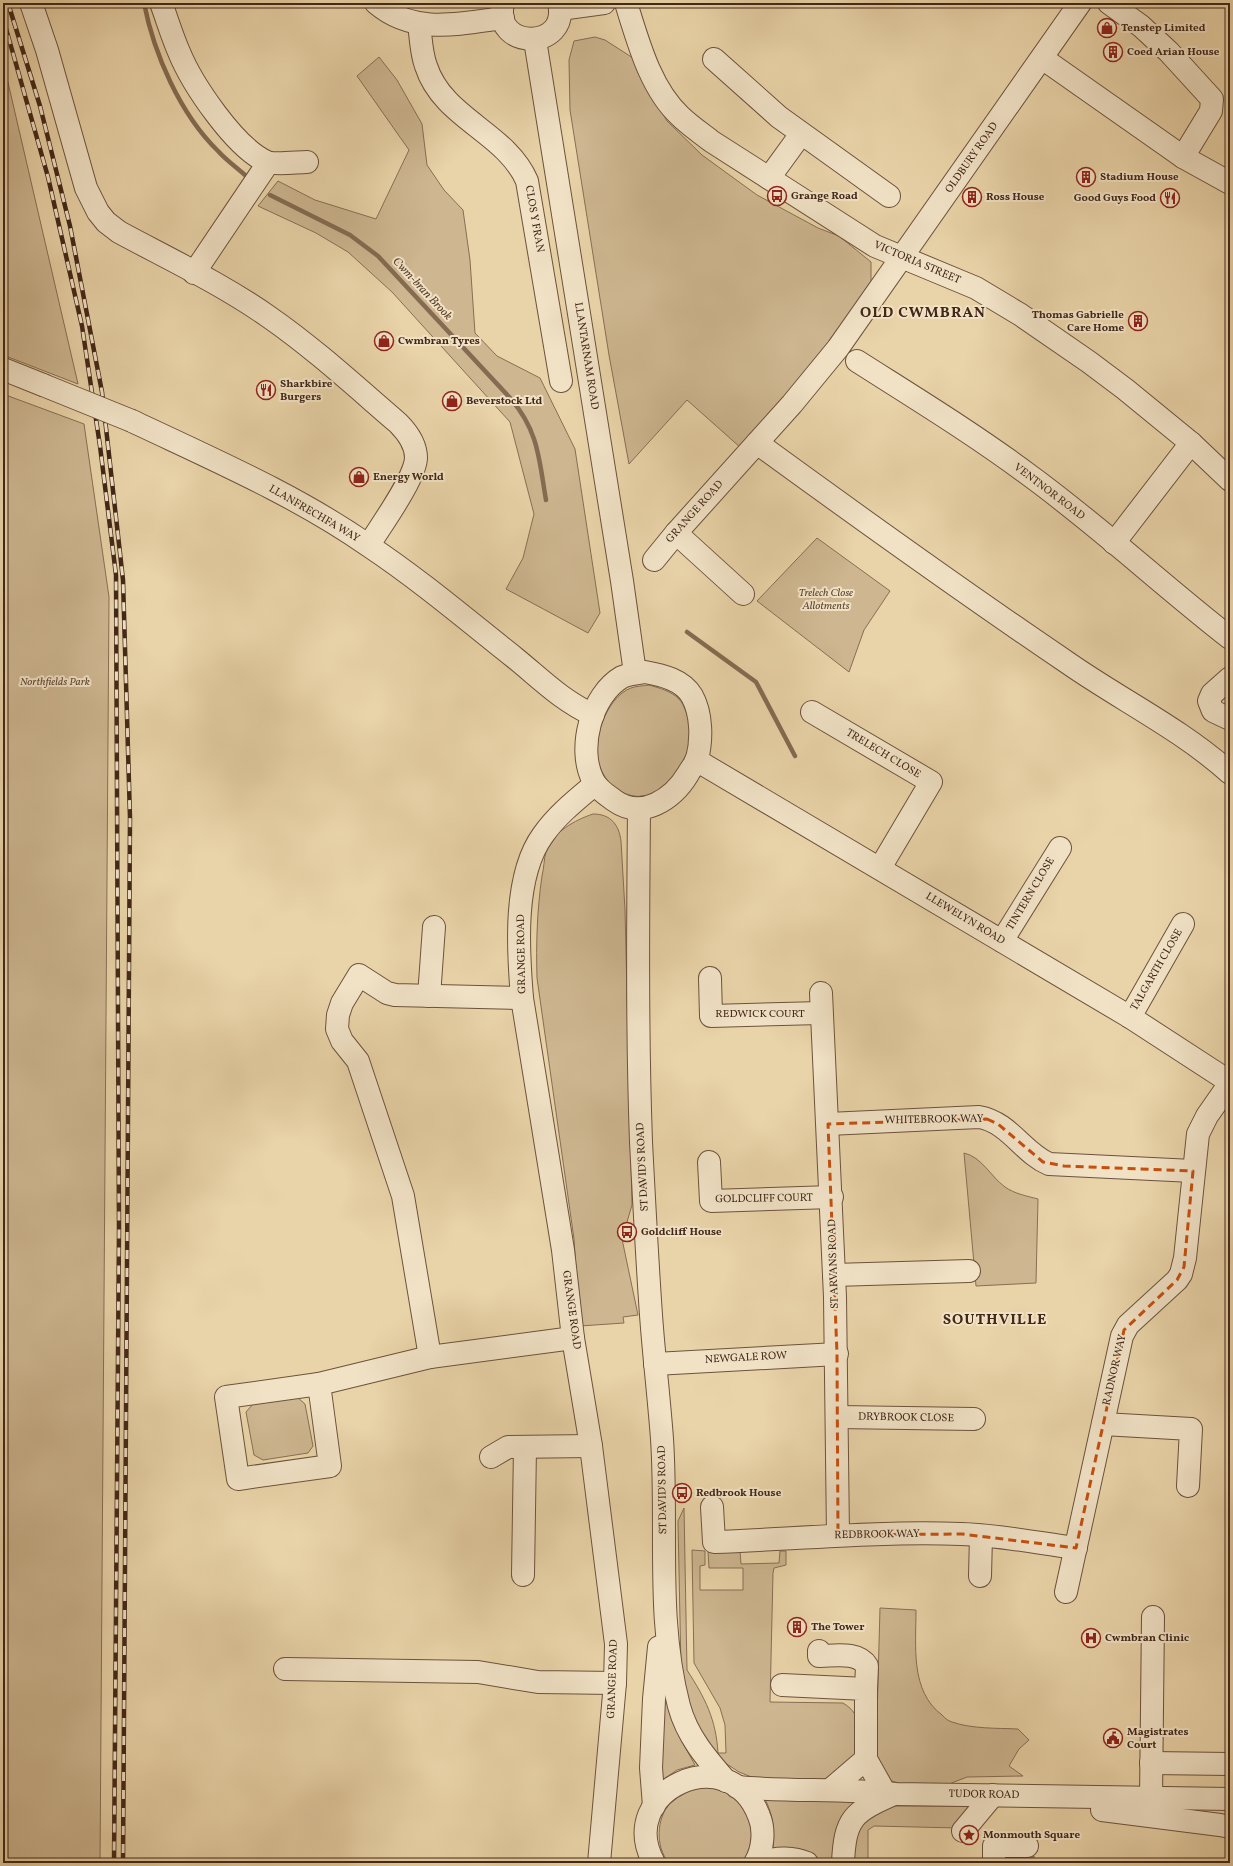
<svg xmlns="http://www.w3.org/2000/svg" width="1233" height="1866" viewBox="0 0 1233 1866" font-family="Vollkorn,serif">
	<rect width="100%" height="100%" fill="#e9d3a8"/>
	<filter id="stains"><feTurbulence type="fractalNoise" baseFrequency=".005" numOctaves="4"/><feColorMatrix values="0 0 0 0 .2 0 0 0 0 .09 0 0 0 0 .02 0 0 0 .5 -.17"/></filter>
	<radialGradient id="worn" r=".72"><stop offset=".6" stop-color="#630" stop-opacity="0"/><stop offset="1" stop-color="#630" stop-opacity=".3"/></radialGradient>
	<g fill="#cdb690" stroke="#886e54">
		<path d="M 595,37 L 605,40 L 633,58 L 642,79 L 667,121 L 702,155 L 757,195 L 818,228 L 839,236 L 871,262 L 871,281 L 817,362 L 741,448 L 687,400 L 629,464 L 609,355 L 570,110 L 569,60 L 574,41 Z"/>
		<path d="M 379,57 L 397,80 L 422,124 L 427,165 L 444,190 L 463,210 L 470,260 L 475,333 L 497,356 L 540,378 L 575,449 L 600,613 L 588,633 L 506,589 L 523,558 L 534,514 L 510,422 L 392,292 L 348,252 L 316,233 L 258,206 L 278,181 L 315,200 L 376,219 L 409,150 L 357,76 Z"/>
		<path d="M 3,61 L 78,384 L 3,355 Z"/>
		<path d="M 3,394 L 84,424 L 109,597 L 100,1863 L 3,1863 Z"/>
		<path d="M 817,538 L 890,591 L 864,630 L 849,672 L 757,601 Z"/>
		<path d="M 649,685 C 659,688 671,691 679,699 C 690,711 693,742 687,757 C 683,767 676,774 669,782 C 666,785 663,790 659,793 C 656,795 651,795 648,796 C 625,799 608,787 600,767 C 590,744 606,697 631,688 C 636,686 643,686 649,685 Z"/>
		<path d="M 593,814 C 611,814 619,825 621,841 L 625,910 L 632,1205 L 622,1239 L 638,1315 L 623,1317 L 624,1323 L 580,1326 L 574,1239 L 537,978 C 536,944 537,910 542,876 C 544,868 544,859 546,851 C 553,832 575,820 593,814 Z"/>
		<path d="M 964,1153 C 982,1157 991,1177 1005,1187 C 1015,1194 1027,1196 1038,1199 L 1036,1283 L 976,1286 Z"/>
		<path d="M 297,1397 L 305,1404 L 313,1446 L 308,1453 L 263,1460 L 254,1455 L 246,1412 L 253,1404 Z"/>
		<path d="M 684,1508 L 687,1670 C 705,1698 716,1719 718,1753 L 726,1753 L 725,1725 L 720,1708 L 694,1663 L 692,1550 L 705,1551 L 705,1565 L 700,1566 L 700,1590 L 743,1590 L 743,1568 L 709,1568 L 708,1552 L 740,1551 L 741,1564 L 779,1563 L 780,1551 L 786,1551 L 786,1565 L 774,1568 L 773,1573 L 770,1702 L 843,1703 C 865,1716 858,1735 859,1758 L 840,1774 L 816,1782 L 759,1780 L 739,1772 L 713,1755 L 694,1721 L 681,1669 L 678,1521 Z"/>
		<path d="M 880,1608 L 916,1610 C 916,1646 910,1691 942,1715 C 945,1718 948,1721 952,1722 C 972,1729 997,1728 1018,1729 L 1029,1740 L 1019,1749 L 1009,1766 L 1023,1776 L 967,1777 L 944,1786 L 901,1784 L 889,1780 L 876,1755 Z"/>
		<path d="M 664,1656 L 671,1712 L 679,1736 L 695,1765 L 677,1770 L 661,1781 Z"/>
		<path d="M 698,1787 C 703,1787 709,1787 714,1787 C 750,1793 762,1836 742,1863 L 669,1863 C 655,1847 656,1818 671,1802 C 678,1794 688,1791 698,1787 Z"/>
		<path d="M 765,1799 L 871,1799 L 839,1863 L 824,1863 C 816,1857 808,1850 798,1849 C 790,1848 780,1852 773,1848 C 775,1830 773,1815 765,1799 Z"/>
		<path d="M 890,1806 L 977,1806 L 958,1828 L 874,1826 L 868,1830 L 868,1863 L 848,1863 L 863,1818 Z"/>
	</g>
	<path fill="#b09977" stroke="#846b51" d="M 1016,1855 L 1034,1856 L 1034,1863 L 1015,1863 Z"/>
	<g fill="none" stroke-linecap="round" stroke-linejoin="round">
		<g stroke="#846b51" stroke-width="4.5">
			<path d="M 144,3 C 154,54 180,114 218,151 C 226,160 236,167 245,175"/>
			<path d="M 270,195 L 350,235 L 378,256 L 511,399 C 539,432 539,460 546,500"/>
			<path d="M 687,632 L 756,682 L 795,756"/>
		</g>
		<defs>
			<g id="minor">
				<path d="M 31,3 L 47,50 L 86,188 L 98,212 L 106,222 L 119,232 C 169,259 222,284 269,317 C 315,349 356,387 398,423 C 408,433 416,444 416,458 C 415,479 381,525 369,545"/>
				<path d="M 161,3 C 167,19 172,36 179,52 C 192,84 235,148 267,162 C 275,165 298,162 307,162"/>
				<path d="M 376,3 C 413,35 459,24 503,18"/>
				<path d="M 626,3 C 638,41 650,88 680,116 C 689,125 701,133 711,141 L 875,246 L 976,288 L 1021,315 L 1089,362 L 1125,389 L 1191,443 L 1230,480"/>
				<path d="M 1109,3 L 1141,26 L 1169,52 L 1212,99 L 1211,111 L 1183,157"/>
				<path d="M 503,4 C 492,50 570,51 559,3"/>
				<path d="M 560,9 L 604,3"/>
				<path d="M 419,24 C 421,38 421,53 426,66 C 443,119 506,132 527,181 L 561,381"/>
				<path d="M 535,40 L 622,581 L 635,673"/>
				<path d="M 1042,58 L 1183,157 L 1230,183"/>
				<path d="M 714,59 L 779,117 L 889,196"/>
				<path d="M 769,178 L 801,134"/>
				<path d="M 194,273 L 268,163"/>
				<path d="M 857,361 C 915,398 974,434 1029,475 C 1099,526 1162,585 1230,638"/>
				<path d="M 3,369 L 43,385"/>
				<path d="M 132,421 C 212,459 296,495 369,546 C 420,580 467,620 515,658 C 542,680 561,700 593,715"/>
				<path d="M 757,443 C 860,518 963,592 1068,663 C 1121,700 1181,729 1230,773"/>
				<path d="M 676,533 L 743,594"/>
				<path d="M 1114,543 L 1191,443"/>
				<path d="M 654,560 L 676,533 L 792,404 L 838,348 L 1080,3"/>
				<path d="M 645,672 C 662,675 683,680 692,696 C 702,714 702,740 697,759 C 695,764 690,770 688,774 C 673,799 642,820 615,801 C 607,795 597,789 593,780 C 577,749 591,695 622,677 C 629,674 638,673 645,672 Z"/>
				<path d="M 1230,678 L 1212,694 L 1209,701 L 1213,711 L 1230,719"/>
				<path d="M 812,712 L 931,782 L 880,868"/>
				<path d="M 696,760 L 1130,1017 L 1230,1082"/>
				<path d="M 595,784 C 576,800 557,815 543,835 C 513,876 518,950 522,998 L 563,1250 L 573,1338 L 591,1446 L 616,1644 L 615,1683 L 599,1863"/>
				<path d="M 639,809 C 638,920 637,1031 641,1142 C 644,1199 647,1258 651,1315 C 654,1357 659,1398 662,1439 C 668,1528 656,1619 679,1706 C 687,1736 706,1758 726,1781"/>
				<path d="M 1002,941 L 1060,848"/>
				<path d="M 710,978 L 711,1016 L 821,1013"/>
				<path d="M 821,993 L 835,1297 L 838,1535"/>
				<path d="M 429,996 L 434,927"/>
				<path d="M 1130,1017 L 1183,924"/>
				<path d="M 828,1124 L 979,1117 C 1009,1122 1023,1153 1049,1164 L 1193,1171"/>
				<path d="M 709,1162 L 711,1201 L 832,1197"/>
				<path d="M 834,1275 L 969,1271"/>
				<path d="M 430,1357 L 403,1196 L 358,1061 L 342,1041 L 337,1029 L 338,1015 L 342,1003 L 359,975 L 387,993 L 395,995 L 522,998"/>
				<path d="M 655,1364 L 837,1354"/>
				<path d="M 319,1384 L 330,1466 L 238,1479 L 226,1397 Z"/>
				<path d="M 319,1384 L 430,1357 L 573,1338"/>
				<path d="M 837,1417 L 974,1419"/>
				<path d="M 1103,1424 L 1191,1429 L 1188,1486"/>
				<path d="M 491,1457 L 508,1447 L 591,1446"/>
				<path d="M 712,1507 L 714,1542 C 796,1539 879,1531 961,1534 C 999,1535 1038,1543 1076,1548"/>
				<path d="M 523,1575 L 525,1447"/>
				<path d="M 980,1576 L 981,1536"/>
				<path d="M 1066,1592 L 1122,1336 L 1128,1325 L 1177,1280 L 1181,1274 L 1185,1258 L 1198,1134 L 1207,1116 L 1230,1083"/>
				<path d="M 819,1651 L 819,1656 C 834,1656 858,1651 867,1666 L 866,1689"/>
				<path d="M 285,1669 L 478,1672 L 538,1682 L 615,1683"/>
				<path d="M 782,1685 L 866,1689 L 866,1759 L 885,1793"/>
				<path d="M 1151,1763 L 1230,1764"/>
				<path d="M 737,1787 C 790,1792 843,1788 895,1794 L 1230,1799"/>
				<path d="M 830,1790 L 866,1759"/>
				<path d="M 1151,1799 L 1153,1617"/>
				<path d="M 654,1806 L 651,1768 L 654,1699 L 659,1647"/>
				<path d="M 1102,1810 L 1220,1825 L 1230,1827"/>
				<path d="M 963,1831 L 993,1795"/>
				<path d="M 654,1863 C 614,1791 729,1737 759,1816 C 765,1830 763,1850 755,1863"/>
				<path d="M 763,1863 C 775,1856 795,1858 807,1863"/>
				<path d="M 843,1863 C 845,1818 853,1812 894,1794"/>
				<path d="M 994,1863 L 994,1846 L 1027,1846"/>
			</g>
		</defs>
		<use href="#minor" stroke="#6c523c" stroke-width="24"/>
		<use href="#minor" stroke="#f1e2c6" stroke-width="22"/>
		<defs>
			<g id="rail">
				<path d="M 8,3 L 40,106 L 70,226 L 102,392 L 123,580 L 130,818 L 123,1863"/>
				<path d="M 3,18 L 48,177 L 82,326 L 100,446 L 116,575 L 119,1230 L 114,1863"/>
			</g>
		</defs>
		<use href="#rail" stroke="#422718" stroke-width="4.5"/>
		<use href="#rail" stroke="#f1e2c6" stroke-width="3" stroke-dasharray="9" stroke-linecap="butt"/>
		<defs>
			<path id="minor-bridge" d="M 43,385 L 132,421"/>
		</defs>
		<use href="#minor-bridge" stroke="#6c523c" stroke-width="24" stroke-linecap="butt"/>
		<use href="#minor-bridge" stroke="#f1e2c6" stroke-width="22"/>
	</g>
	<path fill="none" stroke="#c74f0e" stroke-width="3" stroke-dasharray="8 5" stroke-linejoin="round" d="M 987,1119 L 998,1124 L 1043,1162 L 1064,1166 L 1193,1171 L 1184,1267 L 1177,1280 L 1124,1330 L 1076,1548 L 962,1534 L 838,1535 L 837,1354 L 828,1124 Z"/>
	<defs>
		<symbol id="shop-ring" viewBox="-11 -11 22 22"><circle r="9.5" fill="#f1e2c6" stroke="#8f2418" stroke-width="1.5"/><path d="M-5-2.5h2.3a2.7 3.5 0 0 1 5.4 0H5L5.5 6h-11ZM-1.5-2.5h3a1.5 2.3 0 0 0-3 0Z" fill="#8f2418"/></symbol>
		<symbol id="building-ring" viewBox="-11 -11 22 22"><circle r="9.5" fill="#f1e2c6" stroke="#8f2418" stroke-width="1.5"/><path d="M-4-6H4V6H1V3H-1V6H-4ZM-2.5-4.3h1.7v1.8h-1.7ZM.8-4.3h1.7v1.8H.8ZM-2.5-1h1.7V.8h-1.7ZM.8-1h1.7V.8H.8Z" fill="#8f2418"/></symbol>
		<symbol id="bus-ring" viewBox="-11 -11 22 22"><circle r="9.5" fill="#f1e2c6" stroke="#8f2418" stroke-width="1.5"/><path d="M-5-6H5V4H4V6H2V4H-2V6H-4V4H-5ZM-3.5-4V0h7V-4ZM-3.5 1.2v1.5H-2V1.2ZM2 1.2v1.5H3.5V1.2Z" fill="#8f2418"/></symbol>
		<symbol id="restaurant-ring" viewBox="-11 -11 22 22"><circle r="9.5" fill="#f1e2c6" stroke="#8f2418" stroke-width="1.5"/><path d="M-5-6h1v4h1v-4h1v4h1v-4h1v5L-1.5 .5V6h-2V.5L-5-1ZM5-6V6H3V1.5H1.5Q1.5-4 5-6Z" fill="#8f2418"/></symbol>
		<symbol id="hospital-ring" viewBox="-11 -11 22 22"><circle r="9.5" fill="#f1e2c6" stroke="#8f2418" stroke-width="1.5"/><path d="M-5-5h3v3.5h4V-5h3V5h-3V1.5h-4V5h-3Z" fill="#8f2418"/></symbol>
		<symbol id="civic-ring" viewBox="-11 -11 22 22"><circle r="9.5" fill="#f1e2c6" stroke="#8f2418" stroke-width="1.5"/><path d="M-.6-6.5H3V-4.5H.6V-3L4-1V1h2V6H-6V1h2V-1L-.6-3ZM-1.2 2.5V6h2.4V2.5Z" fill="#8f2418"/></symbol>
		<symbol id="sight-ring" viewBox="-11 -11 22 22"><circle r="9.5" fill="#f1e2c6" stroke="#8f2418" stroke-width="1.5"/><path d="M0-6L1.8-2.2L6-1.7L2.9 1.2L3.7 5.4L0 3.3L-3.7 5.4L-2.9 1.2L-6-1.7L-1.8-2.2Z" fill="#8f2418"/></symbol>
	</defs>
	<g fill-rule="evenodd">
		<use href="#shop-ring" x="1096" y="17" width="22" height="22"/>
		<use href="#building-ring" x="1102" y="41" width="22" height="22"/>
		<use href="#building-ring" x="1075" y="166" width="22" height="22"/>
		<use href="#bus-ring" x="766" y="185" width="22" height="22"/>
		<use href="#building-ring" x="961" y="186" width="22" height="22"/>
		<use href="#restaurant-ring" x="1159" y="187" width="22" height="22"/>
		<use href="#building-ring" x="1127" y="310" width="22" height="22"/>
		<use href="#shop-ring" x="373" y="330" width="22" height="22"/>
		<use href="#restaurant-ring" x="255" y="379" width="22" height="22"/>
		<use href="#shop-ring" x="441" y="390" width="22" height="22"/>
		<use href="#shop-ring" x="348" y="466" width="22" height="22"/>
		<use href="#bus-ring" x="616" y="1221" width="22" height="22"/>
		<use href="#bus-ring" x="671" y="1482" width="22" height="22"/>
		<use href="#building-ring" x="786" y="1616" width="22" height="22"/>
		<use href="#hospital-ring" x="1080" y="1627" width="22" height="22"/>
		<use href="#civic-ring" x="1102" y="1727" width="22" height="22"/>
		<use href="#sight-ring" x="958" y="1824" width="22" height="22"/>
	</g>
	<g text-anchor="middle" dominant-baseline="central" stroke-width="4" stroke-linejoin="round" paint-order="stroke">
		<g font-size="11" font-weight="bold" fill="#422718" stroke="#f1e2c6" text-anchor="start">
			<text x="1121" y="28">Tenstep Limited</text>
			<text x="1127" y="52">Coed Arian House</text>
			<text x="1100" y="177">Stadium House</text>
			<text x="791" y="196">Grange Road</text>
			<text x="986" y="197">Ross House</text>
			<text x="1156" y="198" text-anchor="end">Good Guys Food</text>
			<text x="1124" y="315" text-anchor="end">Thomas Gabrielle<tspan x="1124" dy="13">Care Home</tspan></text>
			<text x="398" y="341">Cwmbran Tyres</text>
			<text x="280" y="384">Sharkbire<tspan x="280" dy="13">Burgers</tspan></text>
			<text x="466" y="401">Beverstock Ltd</text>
			<text x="373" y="477">Energy World</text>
			<text x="641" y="1232">Goldcliff House</text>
			<text x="696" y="1493">Redbrook House</text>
			<text x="811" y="1627">The Tower</text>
			<text x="1105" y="1638">Cwmbran Clinic</text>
			<text x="1127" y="1732">Magistrates<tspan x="1127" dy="13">Court</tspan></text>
			<text x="983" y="1835">Monmouth Square</text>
		</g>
		<g font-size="11" fill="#422718" stroke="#f1e2c6">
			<text transform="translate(972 158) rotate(-55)">OLDBURY ROAD</text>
			<text transform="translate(534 219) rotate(80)">CLOS Y FRAN</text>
			<text transform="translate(917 263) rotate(23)">VICTORIA STREET</text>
			<text transform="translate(586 356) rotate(81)">LLANTARNAM ROAD</text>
			<text transform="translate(1049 492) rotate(37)">VENTNOR ROAD</text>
			<text transform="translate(695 512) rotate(-48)">GRANGE ROAD</text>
			<text transform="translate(314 514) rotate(30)">LLANFRECHFA WAY</text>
			<text transform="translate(883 754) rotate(31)">TRELECH CLOSE</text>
			<text transform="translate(1031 894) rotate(-59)">TINTERN CLOSE</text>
			<text transform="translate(965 919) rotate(31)">LLEWELYN ROAD</text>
			<text transform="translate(522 954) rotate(-91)">GRANGE ROAD</text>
			<text transform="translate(1157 970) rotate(-60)">TALGARTH CLOSE</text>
			<text x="760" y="1014">REDWICK COURT</text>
			<text transform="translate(934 1120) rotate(-1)">WHITEBROOK WAY</text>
			<text transform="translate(643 1167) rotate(-93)">ST DAVID'S ROAD</text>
			<text transform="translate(764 1199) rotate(-1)">GOLDCLIFF COURT</text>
			<text transform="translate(834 1264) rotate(-92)">ST ARVANS ROAD</text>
			<text transform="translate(571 1310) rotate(82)">GRANGE ROAD</text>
			<text transform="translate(746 1358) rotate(-3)">NEWGALE ROW</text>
			<text transform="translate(1115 1370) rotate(-77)">RADNOR WAY</text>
			<text transform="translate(906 1418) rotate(1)">DRYBROOK CLOSE</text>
			<text transform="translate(663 1490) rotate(-91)">ST DAVID'S ROAD</text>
			<text transform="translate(877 1535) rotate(-1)">REDBROOK WAY</text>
			<text transform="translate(613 1679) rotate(-88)">GRANGE ROAD</text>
			<text transform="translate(984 1795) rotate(1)">TUDOR ROAD</text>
		</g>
		<g font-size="11" font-style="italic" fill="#5e4430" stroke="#f1e2c6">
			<text x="826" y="593">Trelech Close<tspan x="826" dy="13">Allotments</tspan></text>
			<text x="55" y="682">Northfields Park</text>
		</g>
		<g font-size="12" font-style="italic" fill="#5e4430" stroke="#f1e2c6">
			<text transform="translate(422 289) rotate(47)">Cwm-bran Brook</text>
		</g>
		<g font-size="15" font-weight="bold" letter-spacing="1" fill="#422718" stroke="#f1e2c6">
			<text x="923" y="313">OLD CWMBRAN</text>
			<text x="995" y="1320">SOUTHVILLE</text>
		</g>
	</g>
	<rect width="1233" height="1866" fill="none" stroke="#e9d3a8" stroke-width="16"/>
	<rect x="4" y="4" width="1225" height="1858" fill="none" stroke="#422718" stroke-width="2"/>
	<rect x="8" y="8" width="1217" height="1850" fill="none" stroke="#422718"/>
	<rect width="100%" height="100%" filter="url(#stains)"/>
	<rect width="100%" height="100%" fill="url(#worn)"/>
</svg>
